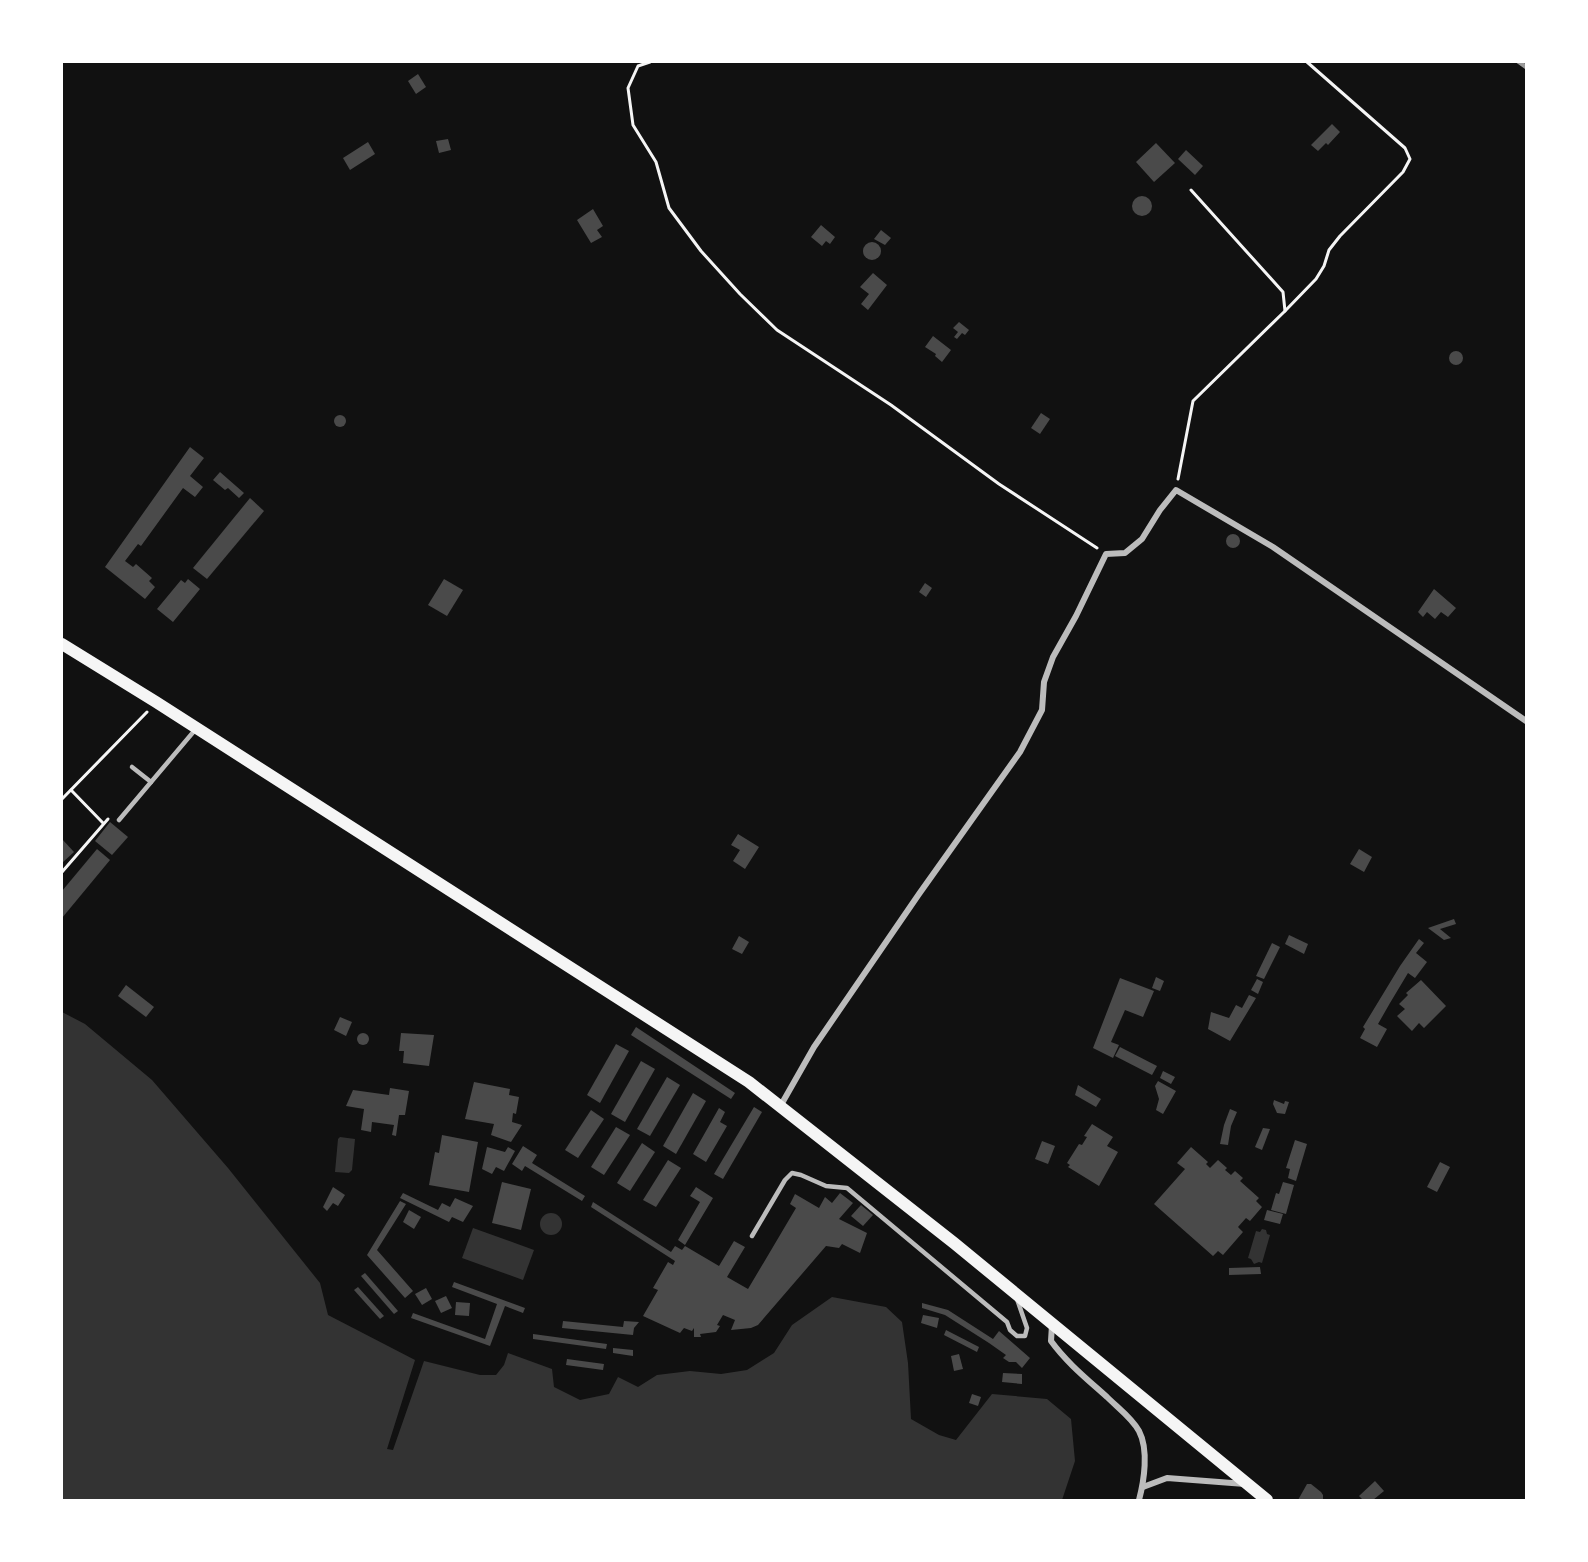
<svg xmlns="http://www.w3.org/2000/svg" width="1588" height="1562" viewBox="0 0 1588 1562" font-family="'Golos Text',sans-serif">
	<rect width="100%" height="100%" fill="#111"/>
	<g fill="#333">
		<path d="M 62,1012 L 85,1024 L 152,1080 L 228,1168 L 320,1283 L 328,1315 L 415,1360 L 387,1449 L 393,1450 L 424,1361 L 480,1375 L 496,1375 L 504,1365 L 508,1353 L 552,1369 L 554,1387 L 580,1400 L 609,1394 L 618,1377 L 638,1387 L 657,1375 L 690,1371 L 721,1374 L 747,1370 L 774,1353 L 792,1325 L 832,1297 L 886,1307 L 902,1322 L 908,1363 L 911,1419 L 939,1435 L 956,1440 L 992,1394 L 1047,1399 L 1071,1419 L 1075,1461 L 1062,1500 L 62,1500 Z"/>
		<path d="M 340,1137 L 355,1139 L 352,1170 L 349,1173 L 335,1172 L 338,1139 Z"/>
		<circle cx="551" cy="1224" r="11"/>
		<path d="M 473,1228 L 534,1250 L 523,1280 L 462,1258 Z"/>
		<path d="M 1262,1229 L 1266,1230 L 1267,1234 L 1270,1235 L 1262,1263 L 1259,1262 L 1254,1264 L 1251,1259 L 1248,1258 L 1256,1231 L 1260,1232 Z"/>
	</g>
	<g fill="#4a4a4a">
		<path d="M 418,74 L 426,87 L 416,94 L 408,81 Z"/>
		<path d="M 1332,124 L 1340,132 L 1328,145 L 1326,143 L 1318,151 L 1311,145 Z"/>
		<path d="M 448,139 L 451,150 L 439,153 L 436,141 Z"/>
		<path d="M 368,142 L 375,154 L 350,170 L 343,158 Z"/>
		<path d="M 1156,143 L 1175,163 L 1154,182 L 1136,162 Z"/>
		<path d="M 1186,150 L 1203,166 L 1195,175 L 1178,159 Z"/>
		<circle cx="1142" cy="206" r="10"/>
		<path d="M 593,209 L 603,226 L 597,230 L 602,237 L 591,243 L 577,220 Z"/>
		<path d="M 821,225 L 835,237 L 830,244 L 826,241 L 822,246 L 811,237 Z"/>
		<path d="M 881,230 L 891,238 L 885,245 L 874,239 Z"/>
		<circle cx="872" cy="251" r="9"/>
		<path d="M 873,273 L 887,285 L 868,310 L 861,304 L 869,294 L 860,287 Z"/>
		<path d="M 959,322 L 969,330 L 965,335 L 962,333 L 957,339 L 954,337 L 958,332 L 953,328 Z"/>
		<path d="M 933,336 L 951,350 L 942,362 L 935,356 L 936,354 L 925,347 Z"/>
		<circle cx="1456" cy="358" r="7"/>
		<path d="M 1041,413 L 1050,419 L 1040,434 L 1031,428 Z"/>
		<circle cx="340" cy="421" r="6"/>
		<path d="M 190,447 L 204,458 L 190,476 L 203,487 L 195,497 L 183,488 L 141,546 L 138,544 L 125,561 L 133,567 L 136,564 L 152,578 L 149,581 L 155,587 L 145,599 L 105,567 Z"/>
		<path d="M 220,472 L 244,493 L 239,498 L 228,488 L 225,490 L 213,480 Z"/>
		<path d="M 250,498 L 264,511 L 207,579 L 193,568 Z"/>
		<circle cx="1233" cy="541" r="7"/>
		<path d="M 188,579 L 200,589 L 173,622 L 157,609 L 181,580 L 185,583 Z"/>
		<path d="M 444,579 L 463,590 L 447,616 L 428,605 Z"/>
		<path d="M 925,583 L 932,588 L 926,597 L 919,592 Z"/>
		<path d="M 1434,589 L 1456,608 L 1448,617 L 1441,612 L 1435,619 L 1427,612 L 1423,617 L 1418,612 Z"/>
		<path d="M 110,822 L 128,837 L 112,855 L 95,841 Z"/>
		<path d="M 738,834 L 759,847 L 745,869 L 733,861 L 740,850 L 731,845 Z"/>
		<path d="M 62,839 L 74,852 L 62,863 Z"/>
		<path d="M 97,849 L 110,860 L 62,918 L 62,891 Z"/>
		<path d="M 1359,849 L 1372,857 L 1364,872 L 1350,864 Z"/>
		<path d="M 1454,919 L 1456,924 L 1440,929 L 1451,938 L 1444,940 L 1428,928 Z"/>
		<path d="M 1289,935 L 1308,944 L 1304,954 L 1285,944 Z"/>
		<path d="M 739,936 L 749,942 L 742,954 L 732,949 Z"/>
		<path d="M 1419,939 L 1424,943 L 1416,953 L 1427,962 L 1415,978 L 1408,973 L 1390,1003 L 1378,1024 L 1387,1029 L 1377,1047 L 1360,1038 L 1365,1029 L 1363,1027 L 1400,966 Z"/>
		<path d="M 1272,943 L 1280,947 L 1264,979 L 1256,976 Z"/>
		<path d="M 1156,977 L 1164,981 L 1160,991 L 1152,988 Z"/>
		<path d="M 1120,978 L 1154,991 L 1143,1017 L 1125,1010 L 1111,1042 L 1119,1045 L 1113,1058 L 1093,1048 Z"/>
		<path d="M 1257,979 L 1263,982 L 1258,994 L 1251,990 Z"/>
		<path d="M 1421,980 L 1446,1006 L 1424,1028 L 1419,1023 L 1412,1031 L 1397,1016 L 1405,1009 L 1399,1004 L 1408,995 L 1406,993 Z"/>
		<path d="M 126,985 L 154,1007 L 146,1017 L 118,996 Z"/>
		<path d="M 1249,995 L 1256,998 L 1230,1041 L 1208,1029 L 1211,1012 L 1229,1018 L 1236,1005 L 1242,1008 Z"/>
		<path d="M 340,1017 L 352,1022 L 346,1036 L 334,1030 Z"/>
		<path d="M 636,1027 L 735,1093 L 731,1099 L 631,1035 Z"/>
		<circle cx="363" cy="1039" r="6"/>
		<path d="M 401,1033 L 434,1035 L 429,1066 L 403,1063 L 404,1051 L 399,1051 Z"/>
		<path d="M 616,1044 L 629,1051 L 600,1103 L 587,1095 Z"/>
		<path d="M 1120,1047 L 1157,1066 L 1152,1075 L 1115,1056 Z"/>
		<path d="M 641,1061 L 655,1069 L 625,1122 L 611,1114 Z"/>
		<path d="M 1163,1071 L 1175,1077 L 1171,1084 L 1160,1078 Z"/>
		<path d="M 667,1077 L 680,1085 L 650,1136 L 637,1129 Z"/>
		<path d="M 1158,1081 L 1176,1091 L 1163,1114 L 1156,1110 L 1159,1099 L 1155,1086 Z"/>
		<path d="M 474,1082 L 510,1089 L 509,1095 L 519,1097 L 516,1114 L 513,1113 L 512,1122 L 522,1125 L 511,1142 L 491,1135 L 494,1124 L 465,1119 Z"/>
		<path d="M 1078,1085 L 1101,1099 L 1096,1107 L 1075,1095 Z"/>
		<path d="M 390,1088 L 409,1091 L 405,1115 L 399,1115 L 396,1136 L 392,1135 L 394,1125 L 372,1122 L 371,1132 L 361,1130 L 364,1109 L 346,1106 L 353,1090 L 389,1095 Z"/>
		<path d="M 693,1093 L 706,1101 L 676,1154 L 663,1146 Z"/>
		<path d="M 1274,1100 L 1284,1104 L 1285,1101 L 1289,1102 L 1285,1114 L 1277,1113 L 1273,1104 Z"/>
		<path d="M 754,1107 L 762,1112 L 723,1179 L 714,1174 Z"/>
		<path d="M 719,1108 L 725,1112 L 720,1122 L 727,1126 L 706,1162 L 693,1154 Z"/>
		<path d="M 1230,1109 L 1237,1112 L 1231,1126 L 1228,1145 L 1220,1144 L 1224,1125 Z"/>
		<path d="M 591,1110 L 604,1119 L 578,1158 L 565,1150 Z"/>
		<path d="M 1092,1124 L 1113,1137 L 1107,1146 L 1118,1152 L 1099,1186 L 1068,1167 L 1070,1165 L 1067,1163 L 1079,1144 L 1082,1145 L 1087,1137 L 1084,1136 Z"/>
		<path d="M 616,1127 L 630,1135 L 604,1175 L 591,1167 Z"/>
		<path d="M 1263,1128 L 1270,1129 L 1262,1150 L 1255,1147 Z"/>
		<path d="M 442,1135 L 478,1142 L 469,1192 L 429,1185 L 435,1152 L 439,1153 Z"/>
		<path d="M 1295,1140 L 1307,1144 L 1296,1181 L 1288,1178 L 1290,1169 L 1286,1168 Z"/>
		<path d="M 1042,1141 L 1055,1146 L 1048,1164 L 1035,1159 Z"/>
		<path d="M 642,1143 L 655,1152 L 630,1191 L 617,1183 Z"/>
		<path d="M 523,1146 L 537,1155 L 532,1163 L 585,1196 L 582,1201 L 525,1166 L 522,1171 L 512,1164 Z"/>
		<path d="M 487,1147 L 505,1152 L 508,1147 L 515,1151 L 504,1171 L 496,1167 L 492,1174 L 482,1169 Z"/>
		<path d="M 1191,1147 L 1208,1162 L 1206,1164 L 1210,1168 L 1218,1160 L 1227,1168 L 1225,1170 L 1231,1175 L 1235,1171 L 1243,1178 L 1240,1181 L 1259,1198 L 1256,1201 L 1262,1207 L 1250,1221 L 1246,1218 L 1238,1227 L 1243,1232 L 1223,1255 L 1218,1251 L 1213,1256 L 1154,1204 L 1185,1169 L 1177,1163 Z"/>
		<path d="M 668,1160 L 681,1168 L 656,1207 L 643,1200 Z"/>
		<path d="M 1440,1162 L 1450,1167 L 1437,1192 L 1427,1187 Z"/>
		<path d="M 502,1182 L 531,1189 L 521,1230 L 492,1223 Z"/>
		<path d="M 1283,1182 L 1294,1185 L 1286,1214 L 1271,1210 L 1276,1193 L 1279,1194 Z"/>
		<path d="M 333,1187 L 345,1195 L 338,1206 L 333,1203 L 327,1211 L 323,1207 Z"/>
		<path d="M 696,1187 L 713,1198 L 685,1245 L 678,1240 L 700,1202 L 690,1196 Z"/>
		<path d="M 403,1193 L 438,1210 L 442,1203 L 450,1207 L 455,1198 L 473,1206 L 463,1222 L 452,1217 L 449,1222 L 400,1198 Z"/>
		<path d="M 840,1193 L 853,1203 L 839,1219 L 867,1233 L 860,1253 L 842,1244 L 839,1248 L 826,1246 L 758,1325 L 751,1328 L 731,1330 L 735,1320 L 723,1315 L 717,1325 L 720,1326 L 716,1332 L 700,1334 L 701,1337 L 694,1337 L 694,1328 L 692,1331 L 684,1328 L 680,1333 L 643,1316 L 658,1290 L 653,1288 L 668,1262 L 673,1265 L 675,1261 L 591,1207 L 593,1202 L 671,1252 L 675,1246 L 682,1250 L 685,1246 L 719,1266 L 734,1241 L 745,1247 L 727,1277 L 748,1289 L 796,1208 L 790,1204 L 795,1194 L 819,1208 L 825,1197 L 832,1203 Z"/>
		<path d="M 400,1201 L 406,1204 L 377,1250 L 413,1291 L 405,1298 L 367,1255 Z"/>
		<path d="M 861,1205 L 873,1215 L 863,1226 L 851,1216 Z"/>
		<path d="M 409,1210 L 421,1217 L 414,1229 L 403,1222 Z"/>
		<path d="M 1267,1210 L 1283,1214 L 1280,1224 L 1264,1220 Z"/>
		<path d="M 1260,1267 L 1261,1274 L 1229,1275 L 1229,1268 Z"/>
		<path d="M 365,1273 L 398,1311 L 394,1314 L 361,1276 Z"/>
		<path d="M 454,1282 L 525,1308 L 523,1313 L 505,1306 L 490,1346 L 411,1318 L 413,1313 L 485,1339 L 497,1304 L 452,1287 Z"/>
		<path d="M 358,1287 L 384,1316 L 380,1319 L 354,1290 Z"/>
		<path d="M 426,1288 L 432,1299 L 422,1305 L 415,1294 Z"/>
		<path d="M 446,1296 L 452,1308 L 441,1313 L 435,1301 Z"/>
		<path d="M 456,1302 L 470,1303 L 469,1316 L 455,1315 Z"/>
		<path d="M 922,1303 L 948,1310 L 993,1339 L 999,1331 L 1030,1358 L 1022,1368 L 1016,1362 L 1009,1362 L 1003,1358 L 1006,1355 L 989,1343 L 945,1315 L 922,1308 Z"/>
		<path d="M 923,1315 L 939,1318 L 937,1328 L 921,1323 Z"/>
		<path d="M 563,1321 L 623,1327 L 624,1321 L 639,1322 L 634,1328 L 633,1335 L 562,1328 Z"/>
		<path d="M 946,1330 L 979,1347 L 977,1352 L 944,1335 Z"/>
		<path d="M 533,1334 L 607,1344 L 606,1349 L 533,1339 Z"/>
		<path d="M 613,1348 L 633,1350 L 633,1356 L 613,1353 Z"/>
		<path d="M 959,1354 L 963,1369 L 954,1371 L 951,1356 Z"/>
		<path d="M 567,1359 L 604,1364 L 603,1370 L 566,1365 Z"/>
		<path d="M 1003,1373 L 1022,1374 L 1022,1384 L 1002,1382 Z"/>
		<path d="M 972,1394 L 981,1397 L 978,1406 L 969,1403 Z"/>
		<path d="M 1375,1481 L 1384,1491 L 1373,1500 L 1363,1500 L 1359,1496 Z"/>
		<path d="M 1307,1484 L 1311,1484 L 1321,1492 L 1323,1495 L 1323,1500 L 1298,1500 Z"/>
	</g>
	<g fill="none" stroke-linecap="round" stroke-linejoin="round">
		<g stroke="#f5f5f5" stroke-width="3">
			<path d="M 650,62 L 638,66 L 628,88 L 633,125 L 656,162 L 669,208 L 701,251 L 740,294 L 777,330 L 891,405 L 999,484 L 1097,548"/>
			<path d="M 1285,311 L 1316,279 L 1324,266 L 1329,250 L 1340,236 L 1403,172 L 1410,159 L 1405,148 L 1307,62"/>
			<path d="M 1178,479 L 1193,401 L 1285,311 L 1283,292 L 1191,190"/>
			<path d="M 71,790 L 103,823"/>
			<path d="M 62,799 L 147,712"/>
			<path d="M 62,872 L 108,819"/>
		</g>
		<g stroke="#bcbcbc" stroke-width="4.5">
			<path d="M 132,767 L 151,782"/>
			<path d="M 119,820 L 195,730"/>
			<path d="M 752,1236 L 785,1180 L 792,1173 L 801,1175 L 826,1186 L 847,1188 L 1007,1322 L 1010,1330 L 1017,1336 L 1025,1336 L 1027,1328 L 1017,1299"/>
		</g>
		<g stroke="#bcbcbc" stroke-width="6">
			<path d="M 781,1105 L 814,1047 L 919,894 L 1020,752 L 1042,710 L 1044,682 L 1053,657 L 1076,616 L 1106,554 L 1125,553 L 1142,539 L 1160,510 L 1176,490 L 1273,547 L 1526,721"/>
			<path d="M 1052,1325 L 1051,1341 C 1067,1363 1087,1379 1107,1397 C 1118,1408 1132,1418 1139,1431 C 1149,1450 1144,1481 1139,1500"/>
			<path d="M 1143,1487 L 1167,1478 L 1245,1484"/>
		</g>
		<path stroke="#f5f5f5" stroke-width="12" d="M 62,644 L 156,702 L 749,1082 L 954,1243 L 1267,1500"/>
		<path stroke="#9a9a9a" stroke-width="4.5" d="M 1519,62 L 1526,67"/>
	</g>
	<rect width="1588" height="1562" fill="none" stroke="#ffffff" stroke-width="126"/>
</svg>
